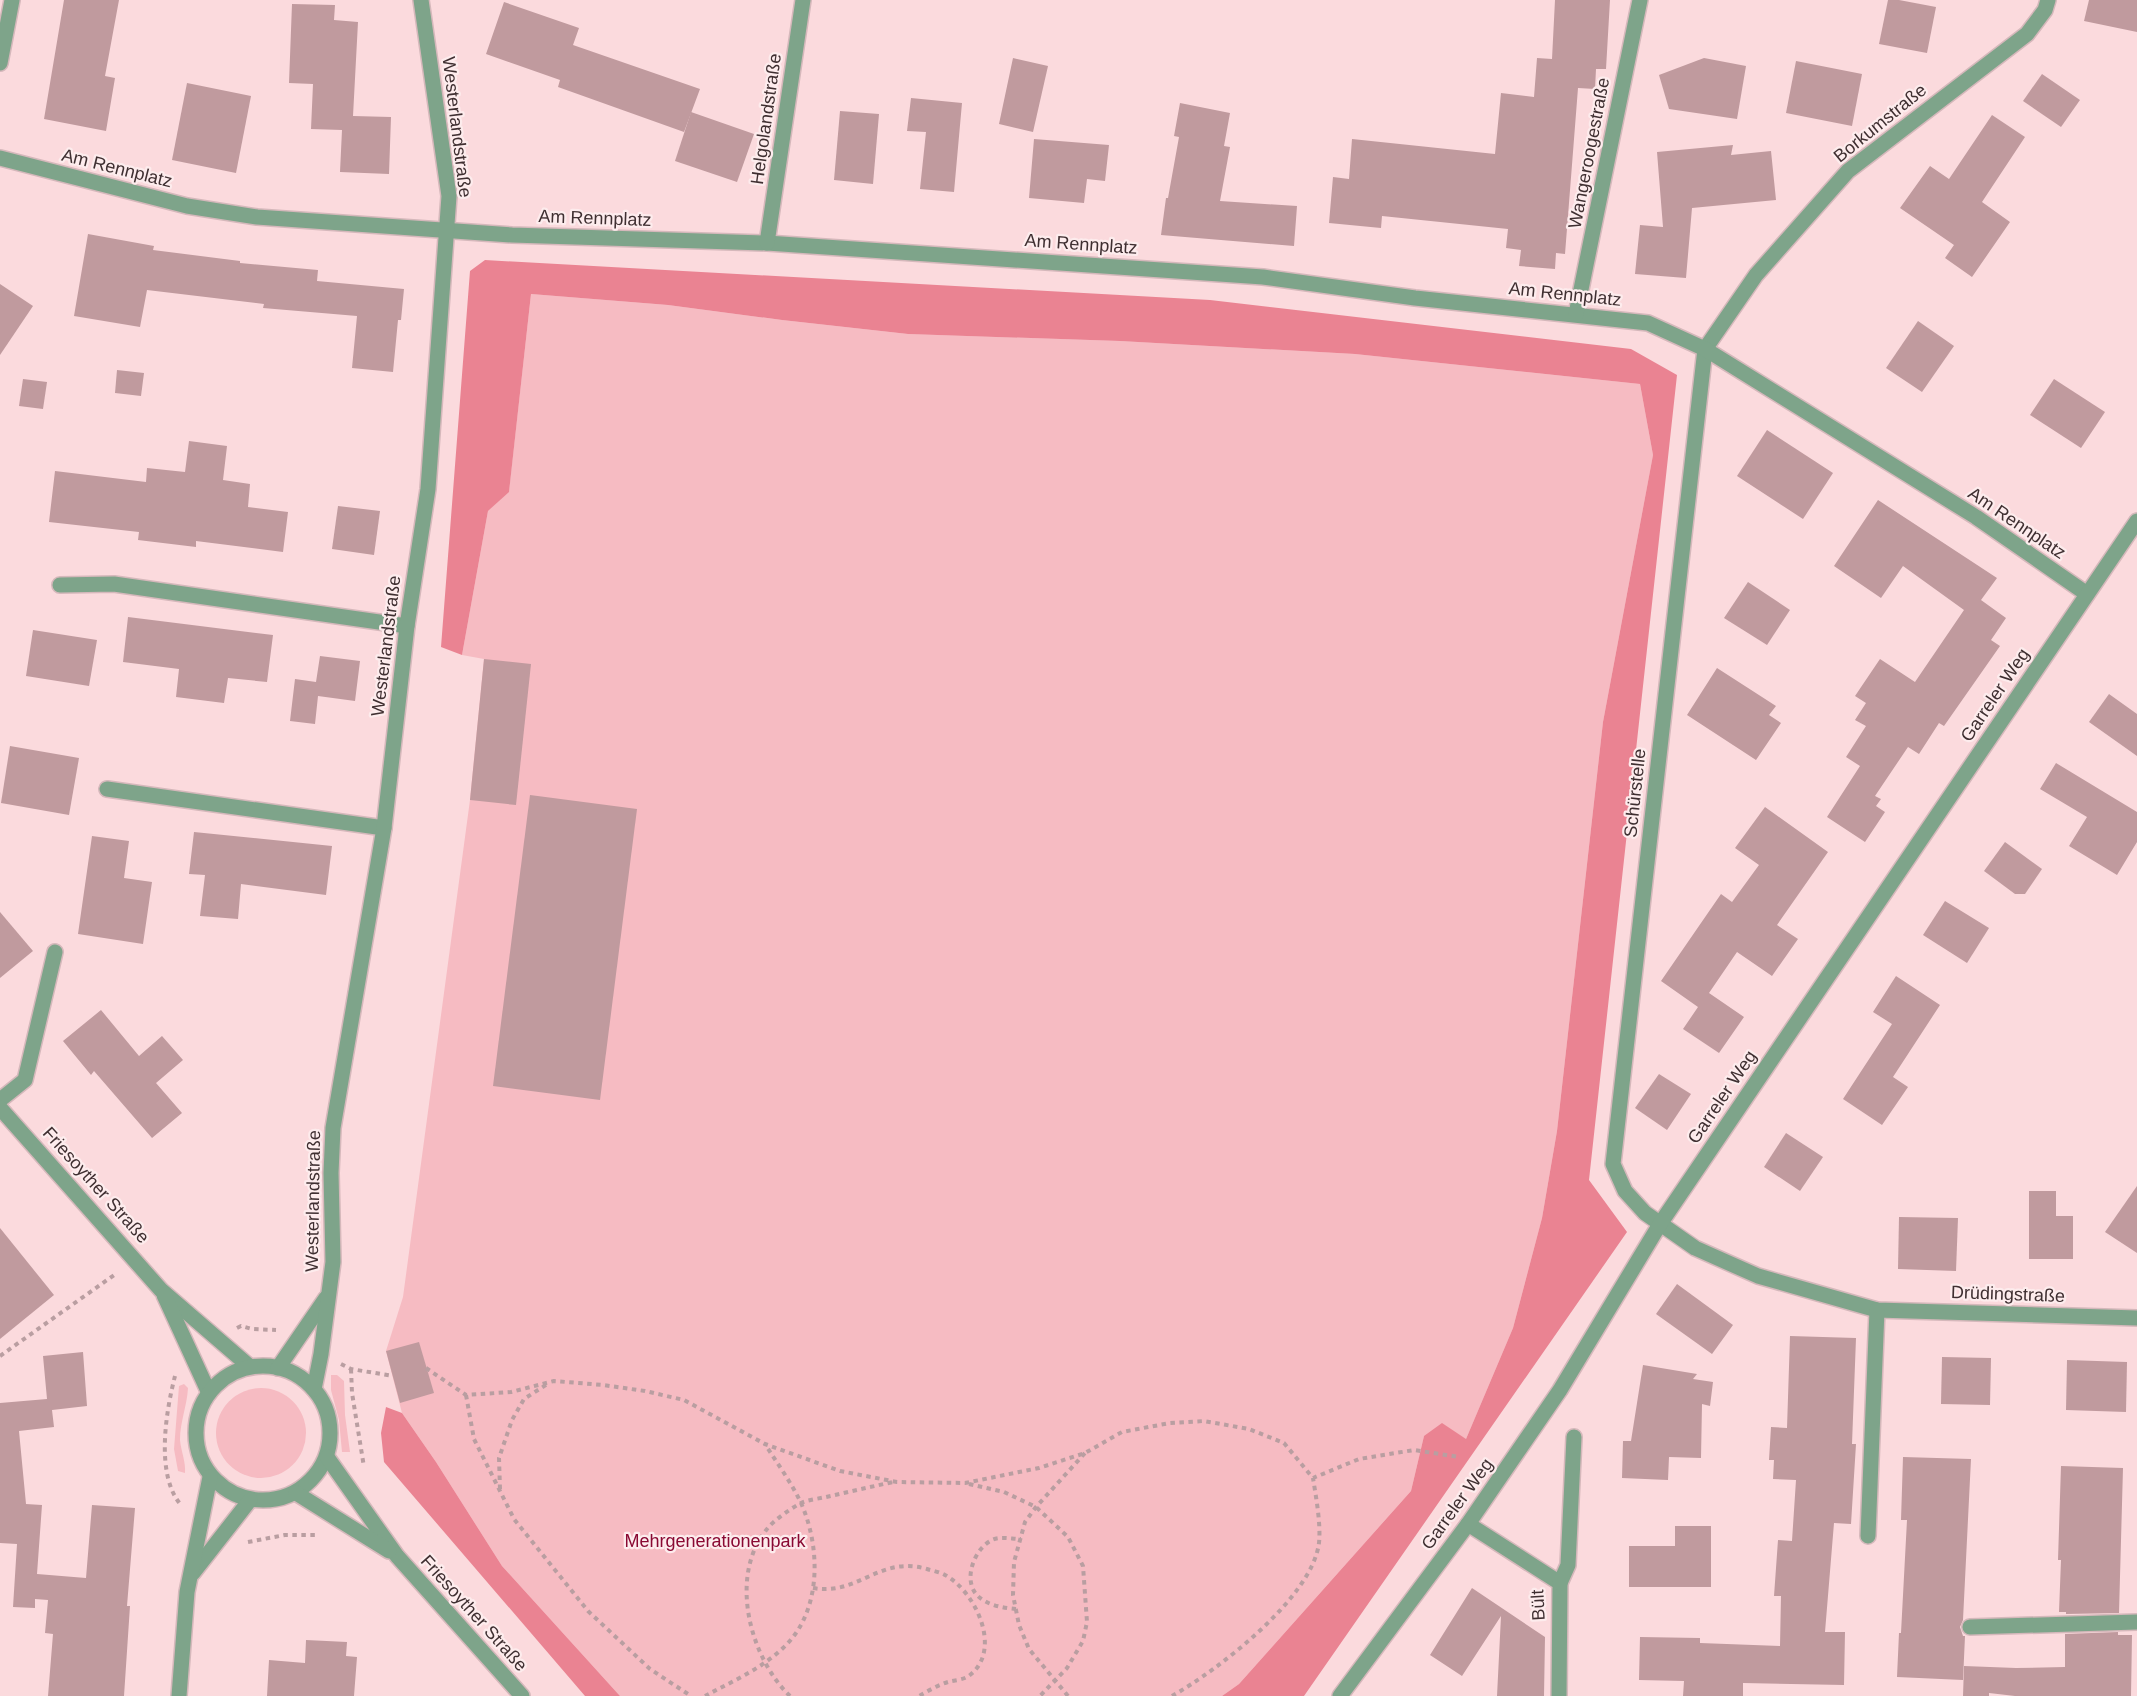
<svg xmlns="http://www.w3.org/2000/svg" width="2137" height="1696" viewBox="0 0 2137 1696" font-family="Arial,sans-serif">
	<rect width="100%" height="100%" fill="#fbdadd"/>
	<g fill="#f6bbc2">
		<path d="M 531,294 L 668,305 L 782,320 L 908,334 L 1120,341 L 1355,354 L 1640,384 L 1653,455 L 1603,722 L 1557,1131 L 1542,1218 L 1513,1328 L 1466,1439 L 1424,1436 L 1411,1491 L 1239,1684 L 1222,1696 L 620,1696 L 502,1566 L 436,1462 L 402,1413 L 386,1351 L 403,1297 L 470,800 L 484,659 L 462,655 L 488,511 L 509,491 Z"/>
		<path d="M 331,1375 L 337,1375 L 344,1381 L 345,1415 L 350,1452 L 342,1452 L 339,1420 L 331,1390 Z"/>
		<path d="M 184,1384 L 188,1388 C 187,1406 180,1422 180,1440 C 181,1451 186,1462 185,1473 L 178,1471 L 174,1449 L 179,1386 Z"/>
		<circle cx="261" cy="1433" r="45"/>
	</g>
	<g fill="#ea8392">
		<path d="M 485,260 L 1210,300 L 1631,349 L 1677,375 L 1589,1180 L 1627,1232 L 1304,1696 L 1222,1696 L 1239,1684 L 1411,1491 L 1424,1436 L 1442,1423 L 1466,1439 L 1513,1328 L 1542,1218 L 1557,1131 L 1603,722 L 1653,455 L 1640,384 L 1355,354 L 1120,341 L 908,334 L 782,320 L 668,305 L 531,294 L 509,492 L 488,511 L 462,655 L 441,647 L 470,271 Z"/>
		<path d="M 386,1407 L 402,1413 L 436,1462 L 502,1566 L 620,1696 L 585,1696 L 384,1462 L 381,1433 Z"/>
	</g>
	<g fill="#c09a9e">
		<path d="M 64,0 L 119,0 L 105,76 L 115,78 L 106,131 L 44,119 Z"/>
		<path d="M 1555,0 L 1610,0 L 1606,69 L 1596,69 L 1595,89 L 1578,88 L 1565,254 L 1556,253 L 1555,269 L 1519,266 L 1521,250 L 1506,248 L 1508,229 L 1382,216 L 1381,228 L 1329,223 L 1333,177 L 1349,179 L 1352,139 L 1495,154 L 1501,93 L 1534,97 L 1537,58 L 1552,59 Z"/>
		<path d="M 1888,0 L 1899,0 L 1936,7 L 1927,53 L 1879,44 Z"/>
		<path d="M 2089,0 L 2137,0 L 2137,32 L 2084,21 Z"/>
		<path d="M 504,2 L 579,28 L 573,45 L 700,89 L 684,132 L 558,87 L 560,80 L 486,54 Z"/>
		<path d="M 292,4 L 335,5 L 334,20 L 358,22 L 353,116 L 391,117 L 389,174 L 340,172 L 342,130 L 311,129 L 313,84 L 289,83 Z"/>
		<path d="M 1013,58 L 1048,66 L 1033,132 L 999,124 Z"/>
		<path d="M 1704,58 L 1746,66 L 1737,119 L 1669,109 L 1659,75 Z"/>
		<path d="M 1796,61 L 1862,74 L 1852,126 L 1786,113 Z"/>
		<path d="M 2042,74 L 2080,100 L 2061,127 L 2023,101 Z"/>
		<path d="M 187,83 L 251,96 L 236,173 L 172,160 Z"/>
		<path d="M 911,98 L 962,103 L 954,192 L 920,189 L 926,132 L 907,131 Z"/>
		<path d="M 1180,103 L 1230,113 L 1224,146 L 1230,147 L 1220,201 L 1297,206 L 1294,246 L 1161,235 L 1166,198 L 1168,198 L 1179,137 L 1174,136 Z"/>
		<path d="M 840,111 L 879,114 L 873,184 L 834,180 Z"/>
		<path d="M 691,112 L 754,134 L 737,182 L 675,161 Z"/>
		<path d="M 1992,115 L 2025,137 L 1982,202 L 2010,222 L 1972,277 L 1945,258 L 1954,245 L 1900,208 L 1930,166 L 1949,179 Z"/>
		<path d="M 1034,139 L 1109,145 L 1105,181 L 1087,179 L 1084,203 L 1029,198 Z"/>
		<path d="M 1733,145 L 1731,155 L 1771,151 L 1776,200 L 1692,208 L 1686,278 L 1635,274 L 1640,225 L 1663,227 L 1657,152 Z"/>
		<path d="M 88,234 L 154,246 L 153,250 L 240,261 L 240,263 L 318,270 L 317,281 L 404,289 L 401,320 L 398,320 L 393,372 L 352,368 L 357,316 L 263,308 L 264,304 L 147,290 L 140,327 L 74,316 Z"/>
		<path d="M 0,284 L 33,306 L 0,355 Z"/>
		<path d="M 1918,321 L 1954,346 L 1922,392 L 1886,368 Z"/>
		<path d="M 117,370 L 144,373 L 141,396 L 115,393 Z"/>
		<path d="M 23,379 L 47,382 L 43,409 L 19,406 Z"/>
		<path d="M 2054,379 L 2105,412 L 2081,448 L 2030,415 Z"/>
		<path d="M 1767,430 L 1833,473 L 1803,519 L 1737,476 Z"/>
		<path d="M 189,441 L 227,446 L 223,480 L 250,484 L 248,507 L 288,512 L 283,552 L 196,541 L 196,547 L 138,540 L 139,532 L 49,522 L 55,471 L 146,482 L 147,468 L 185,472 Z"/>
		<path d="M 1878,500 L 1997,578 L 1981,600 L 2006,618 L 1991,640 L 2000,646 L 1944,726 L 1939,723 L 1919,754 L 1908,747 L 1875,796 L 1881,799 L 1876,806 L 1885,812 L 1865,842 L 1827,817 L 1860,766 L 1846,757 L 1866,726 L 1855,720 L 1866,703 L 1855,696 L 1880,659 L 1915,682 L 1964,610 L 1903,566 L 1881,598 L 1834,566 Z"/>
		<path d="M 338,506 L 380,511 L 374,555 L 332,549 Z"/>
		<path d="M 1748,582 L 1790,610 L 1767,645 L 1724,618 Z"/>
		<path d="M 128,617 L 273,635 L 267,682 L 228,678 L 224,703 L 176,697 L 179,669 L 123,662 Z"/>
		<path d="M 33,630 L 97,640 L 89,686 L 26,676 Z"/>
		<path d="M 320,656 L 360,661 L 355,701 L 318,696 L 315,724 L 290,721 L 295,679 L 316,682 Z"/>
		<path d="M 484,659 L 531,664 L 516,805 L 470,800 Z"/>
		<path d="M 1717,668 L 1776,706 L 1769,715 L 1781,723 L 1756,760 L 1687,715 Z"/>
		<path d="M 2109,694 L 2137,714 L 2137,756 L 2089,722 Z"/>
		<path d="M 10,746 L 79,758 L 69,815 L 1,803 Z"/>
		<path d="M 2056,763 L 2137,812 L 2137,842 L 2117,875 L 2069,846 L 2087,817 L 2040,789 Z"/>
		<path d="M 530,795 L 637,809 L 600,1100 L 493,1086 Z"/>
		<path d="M 1765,807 L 1828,852 L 1777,925 L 1798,939 L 1772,976 L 1737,952 L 1709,993 L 1744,1017 L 1719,1053 L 1683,1029 L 1698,1007 L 1661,981 L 1721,894 L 1732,902 L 1759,865 L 1735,848 Z"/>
		<path d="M 194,832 L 332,846 L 326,895 L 241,884 L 238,919 L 200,916 L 205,875 L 189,874 Z"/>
		<path d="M 92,836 L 129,841 L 124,878 L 152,882 L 143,944 L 78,934 Z"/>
		<path d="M 2005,842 L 2042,869 L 2025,894 L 2015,894 L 1984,871 Z"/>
		<path d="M 1945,901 L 1989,928 L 1967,963 L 1923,935 Z"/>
		<path d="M 0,912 L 33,951 L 0,978 Z"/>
		<path d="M 1896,976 L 1940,1005 L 1893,1077 L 1908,1087 L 1882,1125 L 1843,1099 L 1892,1024 L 1873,1012 Z"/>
		<path d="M 101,1010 L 139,1056 L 162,1036 L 183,1060 L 156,1083 L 182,1113 L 152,1138 L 94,1071 L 91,1075 L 63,1041 Z"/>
		<path d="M 1659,1074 L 1691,1094 L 1667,1130 L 1635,1108 Z"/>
		<path d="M 1786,1133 L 1823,1157 L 1800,1191 L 1764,1167 Z"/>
		<path d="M 2137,1186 L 2137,1253 L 2105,1232 Z"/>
		<path d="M 2029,1191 L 2056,1191 L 2056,1216 L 2073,1216 L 2073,1259 L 2029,1259 Z"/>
		<path d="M 1899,1217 L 1958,1218 L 1956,1271 L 1898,1269 Z"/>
		<path d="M 0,1228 L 54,1295 L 0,1339 Z"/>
		<path d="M 1677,1284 L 1733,1325 L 1712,1354 L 1656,1314 Z"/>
		<path d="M 1790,1336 L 1856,1338 L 1852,1444 L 1856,1444 L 1851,1524 L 1834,1523 L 1825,1632 L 1845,1632 L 1844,1685 L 1743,1683 L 1743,1696 L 1683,1696 L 1684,1681 L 1639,1680 L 1640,1637 L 1700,1638 L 1700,1643 L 1780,1646 L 1781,1596 L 1774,1596 L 1778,1540 L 1792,1541 L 1796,1480 L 1773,1479 L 1774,1460 L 1769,1460 L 1771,1427 L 1787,1428 Z"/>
		<path d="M 419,1342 L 434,1393 L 400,1403 L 386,1351 Z"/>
		<path d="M 83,1352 L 87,1406 L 52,1410 L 54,1427 L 19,1431 L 26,1504 L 42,1505 L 37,1574 L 86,1578 L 92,1505 L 135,1508 L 127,1606 L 130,1606 L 124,1696 L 48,1696 L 53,1634 L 45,1633 L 48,1600 L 35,1599 L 35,1608 L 13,1607 L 17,1544 L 0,1543 L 0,1403 L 47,1399 L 43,1356 Z"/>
		<path d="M 1942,1357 L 1991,1358 L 1990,1405 L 1941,1404 Z"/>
		<path d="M 2067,1360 L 2127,1362 L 2126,1412 L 2066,1410 Z"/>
		<path d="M 1643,1365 L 1697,1374 L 1693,1379 L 1713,1382 L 1710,1406 L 1702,1404 L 1701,1458 L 1669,1457 L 1668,1480 L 1622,1478 L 1623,1441 L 1631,1441 Z"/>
		<path d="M 1903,1457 L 1971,1459 L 1963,1620 L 1960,1627 L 1963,1636 L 1965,1636 L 1963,1680 L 1897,1677 L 1899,1633 L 1901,1633 L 1907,1520 L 1901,1520 Z"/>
		<path d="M 2061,1466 L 2123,1468 L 2119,1613 L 2066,1614 L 2066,1612 L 2059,1612 L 2061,1560 L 2058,1560 Z"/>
		<path d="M 1675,1526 L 1711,1526 L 1711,1587 L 1629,1587 L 1629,1546 L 1675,1546 Z"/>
		<path d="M 1472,1588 L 1545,1637 L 1544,1696 L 1497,1696 L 1501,1616 L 1462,1676 L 1430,1655 Z"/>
		<path d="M 2118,1632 L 2118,1635 L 2132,1635 L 2131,1696 L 2015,1696 L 1989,1693 L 1989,1696 L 1963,1696 L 1964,1666 L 2016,1668 L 2065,1667 L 2065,1634 Z"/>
		<path d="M 306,1640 L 347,1642 L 346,1656 L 357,1657 L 354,1696 L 267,1696 L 269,1660 L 305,1663 Z"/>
	</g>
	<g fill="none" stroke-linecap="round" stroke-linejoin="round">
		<defs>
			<g id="minor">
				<path d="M 2048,0 L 2045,10 L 2027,34 L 1848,171 L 1756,275 L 1705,349 L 1613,1164 L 1625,1191 L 1645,1213 L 1695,1248 L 1758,1276 L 1877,1310 L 2137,1318"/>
				<path d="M 0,63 L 12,0"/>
				<path d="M 0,158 L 187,206 L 257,217 L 512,235 L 767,243 L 1263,277 L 1415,298 L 1648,323 L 1705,349 L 1976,517 L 2087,594"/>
				<path d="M 767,243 L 803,0"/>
				<path d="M 1576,314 L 1640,0"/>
				<path d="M 60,585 L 114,584 L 407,626"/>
				<path d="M 107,789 L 384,828"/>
				<path d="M 0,1100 L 25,1080 L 55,952"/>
				<path d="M 0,1108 L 161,1290 L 249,1366"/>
				<path d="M 164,1295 L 209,1393"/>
				<circle cx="263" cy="1433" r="67"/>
				<path d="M 278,1368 L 326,1298"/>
				<path d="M 314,1389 L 321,1354 L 333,1262 L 331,1173 L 333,1128 L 384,828 L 407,626 L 428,489 L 449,196 L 421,0"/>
				<path d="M 327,1457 L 397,1556 L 522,1696"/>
				<path d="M 296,1493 L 389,1551"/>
				<path d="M 1468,1524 L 1560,1583 L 1559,1696"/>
				<path d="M 1868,1536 L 1877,1310"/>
				<path d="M 193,1573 L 250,1500"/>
				<path d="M 1560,1583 L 1568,1565 L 1574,1437"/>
				<path d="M 1970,1627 L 2137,1622"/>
				<path d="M 179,1696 L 187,1592 L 210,1477"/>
				<path d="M 1340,1696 L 1468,1524 L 1560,1390 L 1660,1224 L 2137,521"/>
			</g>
		</defs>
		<use href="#minor" stroke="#d5b8bb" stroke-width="18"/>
		<g stroke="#b99ea1" stroke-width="4" stroke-dasharray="4.5 4.5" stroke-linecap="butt">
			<path d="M 237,1328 L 241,1326 L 252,1329 L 276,1330"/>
			<path d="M 0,1356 L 117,1273"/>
			<path d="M 341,1364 L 351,1369 L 393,1376"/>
			<path d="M 426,1368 L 466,1395 L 511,1392 L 554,1381 L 603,1385 L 645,1391 L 684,1400 L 765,1444 L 840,1471 L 897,1482 L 965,1483 L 1039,1468 L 1085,1453 L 1122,1432 L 1170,1423 L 1204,1421 L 1249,1429 L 1284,1443 L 1313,1478 L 1359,1459 L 1414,1450 L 1459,1457"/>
			<path d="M 351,1369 L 352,1393 L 364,1467"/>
			<path d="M 175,1376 C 166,1411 155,1475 181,1505"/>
			<path d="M 466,1395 L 474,1439 L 514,1519 L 588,1611 L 650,1669 L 691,1696"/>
			<path d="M 969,1484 L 1004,1492 L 1036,1507 L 1068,1537 L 1083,1566 L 1087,1622 L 1083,1641 L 1067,1668 L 1040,1696"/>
			<path d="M 500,1489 L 499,1458 L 512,1420 L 524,1399 L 549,1383"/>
			<path d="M 248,1542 L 285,1535 L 318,1535"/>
			<path d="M 813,1588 C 859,1596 879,1555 927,1569 C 933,1571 940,1572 945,1575 C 975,1591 1003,1649 970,1675 C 964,1680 955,1680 948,1682 C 938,1685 928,1691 919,1696"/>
			<path d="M 1016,1609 C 1003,1608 985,1605 976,1594 C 963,1578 975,1548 992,1540 C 1001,1536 1011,1539 1021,1539"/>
			<path d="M 705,1696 C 731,1682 761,1669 783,1648 C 822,1612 821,1548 801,1503 C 791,1482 777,1463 765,1444"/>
			<path d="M 790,1696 C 750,1658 728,1576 767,1529 C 774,1520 789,1510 799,1504 C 806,1500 817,1499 826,1497 C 848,1492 870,1487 893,1482"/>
			<path d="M 1068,1696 L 1029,1649 L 1019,1625 L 1013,1595 L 1014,1562 L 1025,1522 L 1036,1507 L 1085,1453"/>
			<path d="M 1172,1696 C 1218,1670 1312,1598 1319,1543 C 1321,1524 1316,1497 1313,1478"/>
		</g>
		<use href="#minor" stroke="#7ea48a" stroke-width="15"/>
	</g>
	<g text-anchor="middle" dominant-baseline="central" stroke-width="4.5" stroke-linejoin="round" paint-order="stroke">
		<g font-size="18" fill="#3f2f31" stroke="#fdeced">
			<text transform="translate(766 119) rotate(-82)">Helgolandstraße</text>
			<text transform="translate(1880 123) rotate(-39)">Borkumstraße</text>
			<text transform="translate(457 127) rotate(83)">Westerlandstraße</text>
			<text transform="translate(1589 153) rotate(-79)">Wangeroogestraße</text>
			<text transform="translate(117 168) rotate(14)">Am Rennplatz</text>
			<text transform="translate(595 218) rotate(2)">Am Rennplatz</text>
			<text transform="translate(1081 244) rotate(4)">Am Rennplatz</text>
			<text transform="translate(1565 294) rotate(6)">Am Rennplatz</text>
			<text transform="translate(2017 523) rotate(34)">Am Rennplatz</text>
			<text transform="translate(386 646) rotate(-83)">Westerlandstraße</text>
			<text transform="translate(1995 695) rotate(-56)">Garreler Weg</text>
			<text transform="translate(1635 793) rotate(-84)">Schürstelle</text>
			<text transform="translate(1722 1097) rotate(-56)">Garreler Weg</text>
			<text transform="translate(96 1185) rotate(48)">Friesoyther Straße</text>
			<text transform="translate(313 1201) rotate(-89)">Westerlandstraße</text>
			<text transform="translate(2008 1294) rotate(2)">Drüdingstraße</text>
			<text transform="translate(1457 1504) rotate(-54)">Garreler Weg</text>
			<text transform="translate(1538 1605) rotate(-93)">Bült</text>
			<text transform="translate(474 1613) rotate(48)">Friesoyther Straße</text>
		</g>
		<g font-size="18" fill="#890933" stroke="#fdeced">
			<text x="715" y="1541">Mehrgenerationenpark</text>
		</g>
	</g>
</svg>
